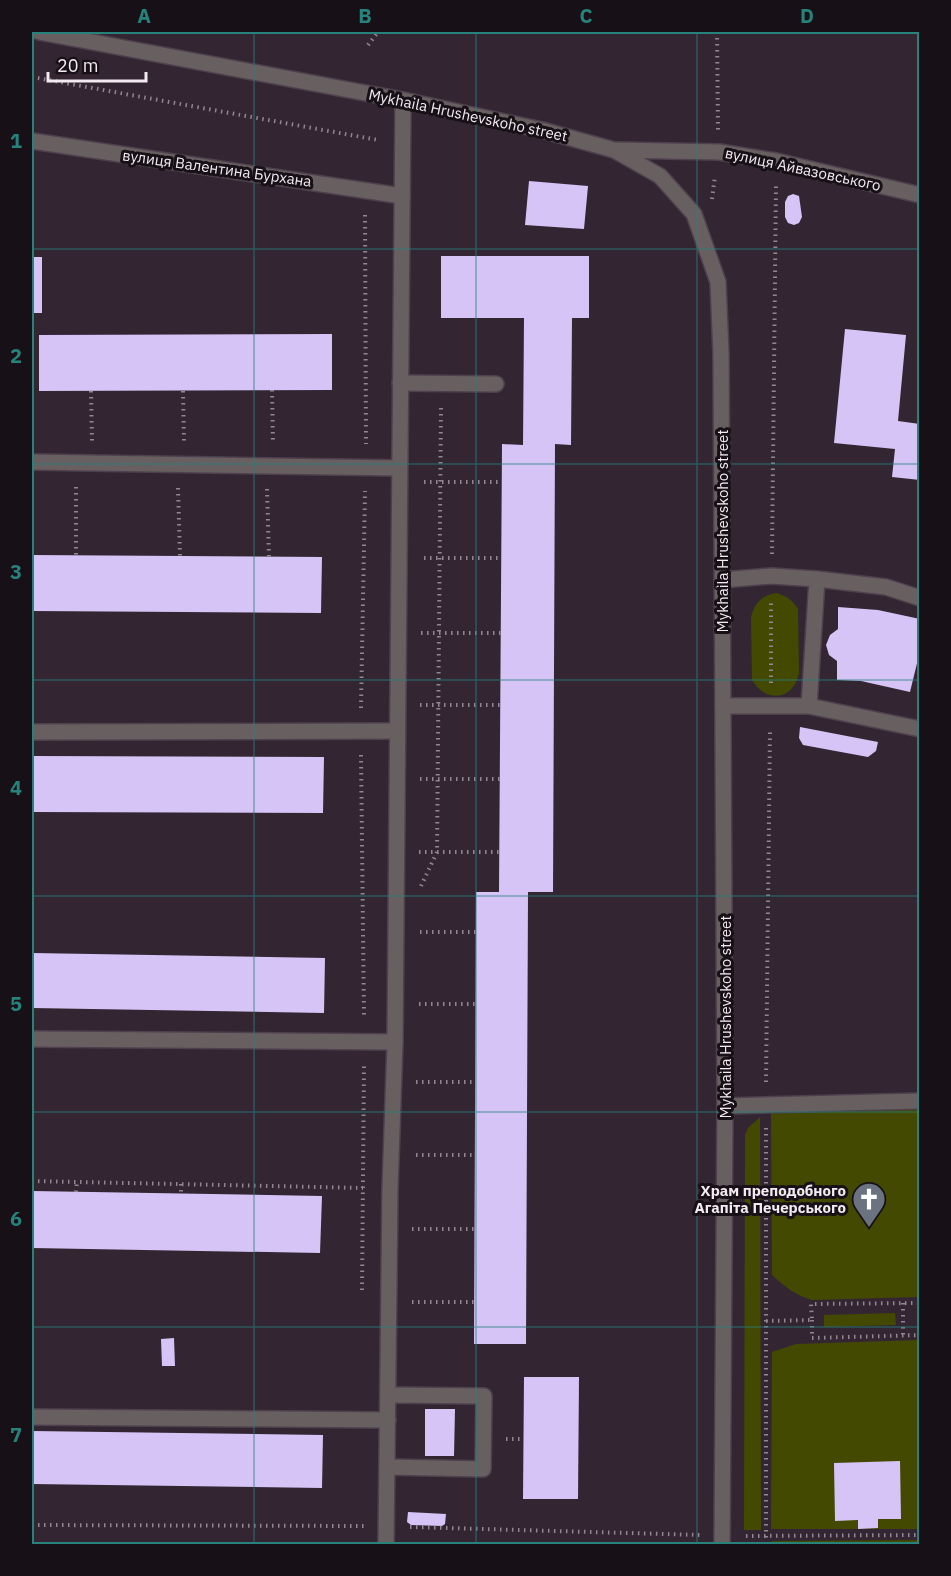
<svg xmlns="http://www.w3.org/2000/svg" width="951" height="1576" viewBox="0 0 951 1576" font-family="'IBM Plex Sans',sans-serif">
	<rect width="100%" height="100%" fill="#332632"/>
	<g fill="#434900">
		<path d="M 776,593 C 787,596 792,600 798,609 L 799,673 C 794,700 766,704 752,680 L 751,617 C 755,603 761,596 776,593 Z"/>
		<path d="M 919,1108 L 919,1297 L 812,1300 C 795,1295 785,1287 772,1275 L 771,1113 Z"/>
		<path d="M 760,1117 L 761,1530 L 744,1530 L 745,1135 L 748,1128 Z"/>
		<path d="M 895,1313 L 896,1325 L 824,1327 L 824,1315 Z"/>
		<path d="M 919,1340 L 919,1529 L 771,1529 L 772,1352 L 796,1344 Z"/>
		<path d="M 919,1540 L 919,1544 L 772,1544 L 772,1541 Z"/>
	</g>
	<g fill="#d7c4f7">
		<path d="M 529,181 L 588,186 L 584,229 L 525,225 Z"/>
		<path d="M 793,194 L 799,196 L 802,217 L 799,223 L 794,225 L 788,223 L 785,217 L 785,202 L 788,196 Z"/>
		<path d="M 441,256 L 589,256 L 589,318 L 572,318 L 571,445 L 555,444 L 553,892 L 528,892 L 526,1344 L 474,1344 L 476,892 L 499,892 L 502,444 L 523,445 L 524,318 L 441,318 Z"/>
		<rect x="32" y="257" width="10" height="56"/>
		<path d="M 845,329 L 906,335 L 898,421 L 920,424 L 920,480 L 892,477 L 895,449 L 834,443 Z"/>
		<path d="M 332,334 L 332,390 L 39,391 L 39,335 Z"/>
		<path d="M 32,555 L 322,557 L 321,613 L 32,611 Z"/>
		<path d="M 838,607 L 878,610 L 920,619 L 920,651 L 910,692 L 861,681 L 837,680 L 837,661 L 829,655 L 826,645 L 830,635 L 838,629 Z"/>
		<path d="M 800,727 L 878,742 L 876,751 L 868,757 L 803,745 L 799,738 Z"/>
		<path d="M 32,756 L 324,757 L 323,813 L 32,812 Z"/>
		<path d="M 32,953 L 325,958 L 324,1013 L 32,1008 Z"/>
		<path d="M 32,1191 L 322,1196 L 320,1253 L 32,1248 Z"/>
		<path d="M 174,1338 L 175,1366 L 162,1366 L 161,1339 Z"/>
		<path d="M 524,1377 L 579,1377 L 578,1499 L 523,1499 Z"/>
		<path d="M 425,1409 L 455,1409 L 454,1456 L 425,1456 Z"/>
		<path d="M 32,1431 L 323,1435 L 322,1488 L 32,1484 Z"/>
		<path d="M 900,1461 L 901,1519 L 878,1519 L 878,1528 L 858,1529 L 858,1520 L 835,1521 L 834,1463 Z"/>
		<path d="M 408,1512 L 446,1514 L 445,1524 L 442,1526 L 411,1525 L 407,1522 Z"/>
	</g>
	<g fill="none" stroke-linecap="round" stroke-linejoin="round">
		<defs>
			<g id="minor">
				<path d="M 39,32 L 403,100 L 542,130 L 614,150 L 660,176 L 694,214 L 718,282 L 721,354 L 725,1106 L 722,1544"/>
				<path d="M 32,141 L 402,196"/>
				<path d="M 617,150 L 719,152 L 776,161 L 920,195"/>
				<path d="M 400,383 L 496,384"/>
				<path d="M 32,462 L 399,468"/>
				<path d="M 817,579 L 886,587 L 920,598"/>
				<path d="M 722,580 L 771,576 L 817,579 L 809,706 L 723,706"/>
				<path d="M 809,706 L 920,729"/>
				<path d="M 32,732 L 396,731"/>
				<path d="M 32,1039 L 395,1042"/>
				<path d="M 725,1106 L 920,1101"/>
				<path d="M 32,1417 L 388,1420"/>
				<path d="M 387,1467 L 483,1469 L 484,1396 L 388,1395"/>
				<path d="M 386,1544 L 390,1189 L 395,1042 L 403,100"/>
			</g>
		</defs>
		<use href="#minor" stroke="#4e414d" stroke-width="18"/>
		<g stroke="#928791" stroke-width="4" stroke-dasharray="1.5 4.5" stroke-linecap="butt">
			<path d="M 717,32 L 718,130"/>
			<path d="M 368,45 L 378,32"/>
			<path d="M 32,77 L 378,140"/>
			<path d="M 712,199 L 715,176"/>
			<path d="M 365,215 L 366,444"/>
			<path d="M 272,390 L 273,444"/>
			<path d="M 91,391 L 92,441"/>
			<path d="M 183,391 L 184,441"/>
			<path d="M 424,482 L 502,482"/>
			<path d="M 76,487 L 76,556"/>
			<path d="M 178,488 L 180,556"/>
			<path d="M 267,489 L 269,557"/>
			<path d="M 772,554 L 776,186"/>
			<path d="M 424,558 L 501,558"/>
			<path d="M 421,633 L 501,633"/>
			<path d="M 771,683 L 771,600"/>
			<path d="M 420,705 L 501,705"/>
			<path d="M 361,708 L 365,491"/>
			<path d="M 361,755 L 364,1017"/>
			<path d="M 420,779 L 500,779"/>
			<path d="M 419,852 L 500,852"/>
			<path d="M 421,886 L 437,852 L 441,408"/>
			<path d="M 420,932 L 476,932"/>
			<path d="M 419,1004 L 475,1004"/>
			<path d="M 416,1082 L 475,1082"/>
			<path d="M 766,1082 L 770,729"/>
			<path d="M 766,1128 L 766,1544"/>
			<path d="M 416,1155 L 475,1155"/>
			<path d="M 32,1181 L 363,1188"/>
			<path d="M 181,1184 L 181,1194"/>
			<path d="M 76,1192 L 77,1182"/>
			<path d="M 412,1229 L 474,1229"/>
			<path d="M 362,1290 L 364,1064"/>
			<path d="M 412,1302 L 474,1302"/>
			<path d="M 903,1303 L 903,1336"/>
			<path d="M 812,1320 L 812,1338 L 920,1335"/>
			<path d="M 766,1321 L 812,1320 L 811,1304 L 920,1303"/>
			<path d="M 506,1439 L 523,1439"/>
			<path d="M 32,1525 L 364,1526"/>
			<path d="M 410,1527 L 700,1535"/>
			<path d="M 746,1536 L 920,1535"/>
		</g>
		<use href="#minor" stroke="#685f61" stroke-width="15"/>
	</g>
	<path fill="none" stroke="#26827b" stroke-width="1.5" stroke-opacity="0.55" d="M 254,32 L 254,1544M 476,32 L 476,1544M 697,32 L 697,1544M 32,249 L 920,249M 32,464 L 920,464M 32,680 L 920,680M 32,896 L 920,896M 32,1112 L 920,1112M 32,1327 L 920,1327"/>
	<defs>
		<symbol id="church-pin" viewBox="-11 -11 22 30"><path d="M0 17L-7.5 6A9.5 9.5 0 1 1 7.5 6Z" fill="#6b7280" stroke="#171117"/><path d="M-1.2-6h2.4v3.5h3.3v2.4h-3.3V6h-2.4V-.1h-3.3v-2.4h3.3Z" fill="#fff"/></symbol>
	</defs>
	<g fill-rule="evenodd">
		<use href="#church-pin" x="850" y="1180" width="38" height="52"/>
	</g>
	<g text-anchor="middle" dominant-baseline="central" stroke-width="6" stroke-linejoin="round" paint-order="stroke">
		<g font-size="15" fill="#f2e9f1" stroke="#171117">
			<text transform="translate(468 115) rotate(12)">Mykhaila Hrushevskoho street</text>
			<text transform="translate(217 168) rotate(8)">вулиця Валентина Бурхана</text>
			<text transform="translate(803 169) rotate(12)">вулиця Айвазовського</text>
			<text transform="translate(722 531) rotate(-90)">Mykhaila Hrushevskoho street</text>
			<text transform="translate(725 1017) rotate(-90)">Mykhaila Hrushevskoho street</text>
		</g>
		<g font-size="15" font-weight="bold" fill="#f2e9f1" stroke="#171117" text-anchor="end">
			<text x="846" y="1190">Храм преподобного<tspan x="846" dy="17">Агапіта Печерського</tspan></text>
		</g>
	</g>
	<rect width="951" height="1576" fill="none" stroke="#171117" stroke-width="66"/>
	<path d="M48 72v9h98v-9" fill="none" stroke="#f2e9f1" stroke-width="3"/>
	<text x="57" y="72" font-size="18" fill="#f2e9f1" stroke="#171117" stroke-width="4.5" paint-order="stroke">20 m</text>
	<rect x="33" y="33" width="885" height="1510" fill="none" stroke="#26827b" stroke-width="2"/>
	<g font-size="20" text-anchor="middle" font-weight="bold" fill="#26827b">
		<text x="144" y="23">A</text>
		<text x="365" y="23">B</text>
		<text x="586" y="23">C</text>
		<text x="807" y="23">D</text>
		<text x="16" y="148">1</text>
		<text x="16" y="363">2</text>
		<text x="16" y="579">3</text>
		<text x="16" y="795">4</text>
		<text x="16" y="1011">5</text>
		<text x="16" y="1226">6</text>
		<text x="16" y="1442">7</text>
	</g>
</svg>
